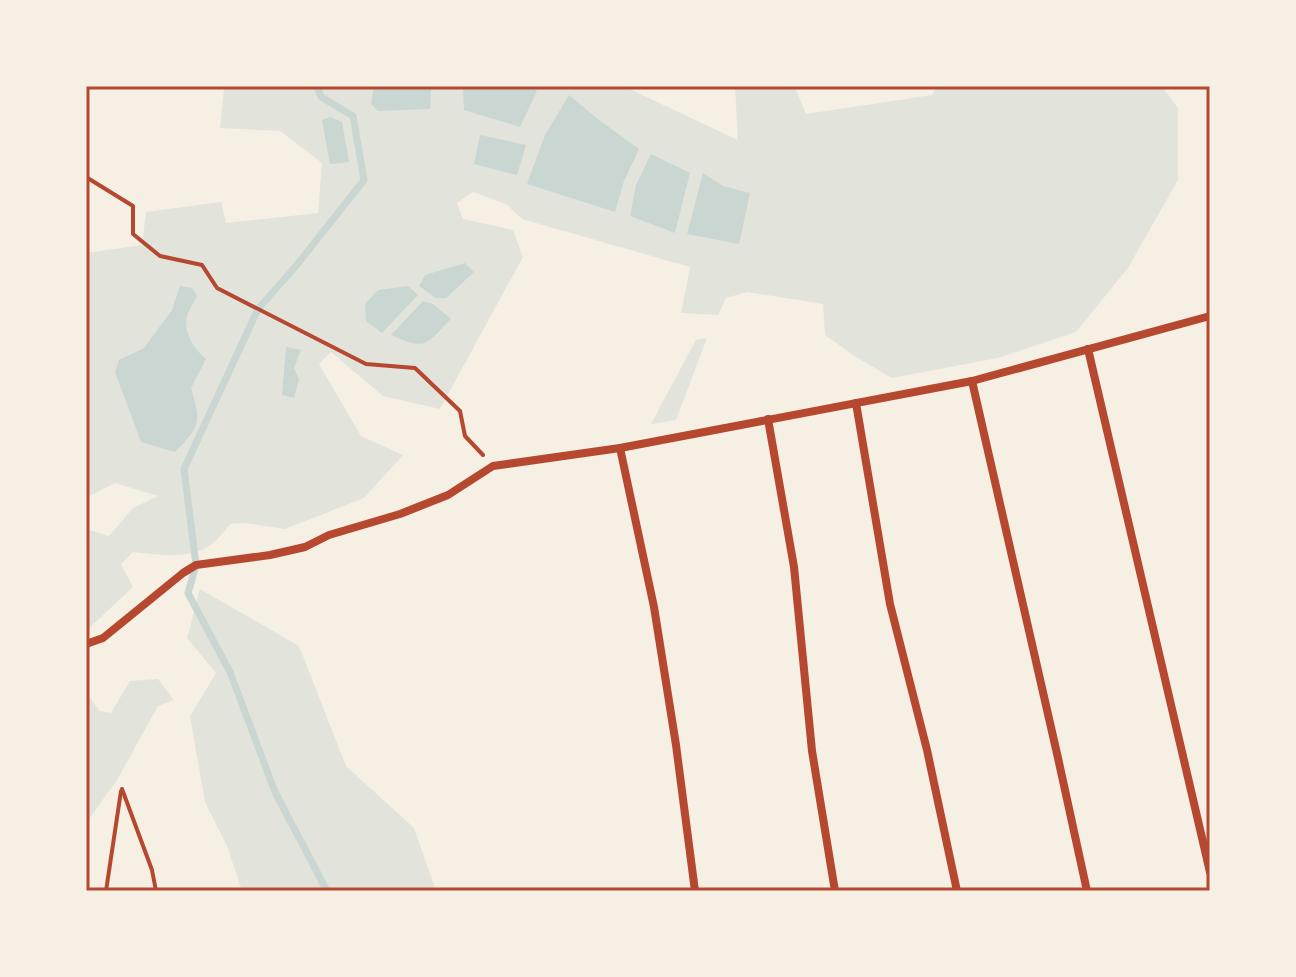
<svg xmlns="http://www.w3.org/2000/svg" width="1296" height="977" viewBox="0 0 1296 977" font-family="'DejaVu Sans',sans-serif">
	<rect width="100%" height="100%" fill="#f6efe4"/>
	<g fill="#e2e4dc">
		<path d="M 251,86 L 623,86 L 738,140 L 735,86 L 800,86 L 795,87 L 806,114 L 932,95 L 937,86 L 1162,86 L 1178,108 L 1178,180 L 1128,268 L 1076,332 L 998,358 L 892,378 L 856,357 L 825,335 L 823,304 L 747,292 L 726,298 L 718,315 L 681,313 L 690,267 L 522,219 L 506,204 L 473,192 L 457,203 L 463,219 L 513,230 L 523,257 L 440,409 L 383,396 L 331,352 L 319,364 L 361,436 L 403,455 L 364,498 L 285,529 L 244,523 L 230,524 C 224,531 219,539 212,544 C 190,560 159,555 133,552 L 121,564 L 133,587 L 86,631 L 86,529 L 109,536 L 133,508 L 158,496 L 115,483 L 86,498 L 86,253 L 142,245 L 146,212 L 221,202 L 226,223 L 318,213 L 322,163 L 280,131 L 220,128 L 224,89 Z"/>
		<path d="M 707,338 L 676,420 L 651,424 L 696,340 Z"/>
		<path d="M 200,589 L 299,646 L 346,766 L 414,828 L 436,891 L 242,891 L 227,846 L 205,802 L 190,716 L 216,673 L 187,638 Z"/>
		<path d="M 158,679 L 174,700 L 158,706 L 117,780 L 86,823 L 86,693 L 100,711 L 111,713 L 130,681 Z"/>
	</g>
	<g fill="#c9d6d2">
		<path d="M 374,86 L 431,86 L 430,109 L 378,111 L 371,104 Z"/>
		<path d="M 463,86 L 527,86 L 537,91 L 520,127 L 464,110 Z"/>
		<path d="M 569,95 L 599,120 L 639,149 L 624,181 L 615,212 L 527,184 L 545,135 Z"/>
		<path d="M 330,117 L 342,122 L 349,162 L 330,164 L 322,120 Z"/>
		<path d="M 480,135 L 526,145 L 517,175 L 474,164 Z"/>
		<path d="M 651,154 L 690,173 L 675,233 L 630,216 L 636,185 Z"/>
		<path d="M 703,173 L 723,186 L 750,193 L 739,244 L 687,234 Z"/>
		<path d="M 465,263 L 474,272 L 446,298 L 436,298 L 419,286 L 425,275 Z"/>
		<path d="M 180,286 L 192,288 L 197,296 C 194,302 189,309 187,316 C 183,332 194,349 206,359 L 191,388 C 201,422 201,426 175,452 L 141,442 L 115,372 L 119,360 L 144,348 L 172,310 Z"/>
		<path d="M 408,286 L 418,295 L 382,333 L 366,321 L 365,304 L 378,290 Z"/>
		<path d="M 423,301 L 433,304 L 451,319 C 425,345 427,351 391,335 Z"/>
		<path d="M 286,347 L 301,350 L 294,368 L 299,379 L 294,398 L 282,395 Z"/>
	</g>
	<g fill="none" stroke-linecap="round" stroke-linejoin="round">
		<path stroke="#c9d6d2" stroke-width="7" d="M 317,86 L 321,97 L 353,116 L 364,180 L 296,266 L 258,309 L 184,469 L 196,565 L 188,593 L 230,672 L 275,792 L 327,891"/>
		<g stroke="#b5482f" stroke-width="4">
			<path d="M 86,177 L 133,206 L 133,234 L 160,256 L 202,265 L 217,288 L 366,364 L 415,368 L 460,411 L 465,436 L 483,455"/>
			<path d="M 122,789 L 152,870 L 156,891"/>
			<path d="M 106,891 L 121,791"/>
		</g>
		<g stroke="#b5482f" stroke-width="8">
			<path d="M 1088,349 L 1210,872"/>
			<path d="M 972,381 L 1058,758 L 1087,891"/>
			<path d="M 856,403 L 890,604 L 927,750 L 957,891"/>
			<path d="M 768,419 L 794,567 L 812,751 L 835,891"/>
			<path d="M 620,448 L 654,607 L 676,745 L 695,891"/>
			<path d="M 86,644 L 103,638 L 183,573 L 196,565 L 270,555 L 305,547 L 329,535 L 400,514 L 448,495 L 493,466 L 620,448 L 972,381 L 1210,316"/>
		</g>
	</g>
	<rect width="1296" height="977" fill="none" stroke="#f6efe4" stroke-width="176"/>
	<rect x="88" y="88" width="1120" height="801" fill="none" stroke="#b5482f" stroke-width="3"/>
</svg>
